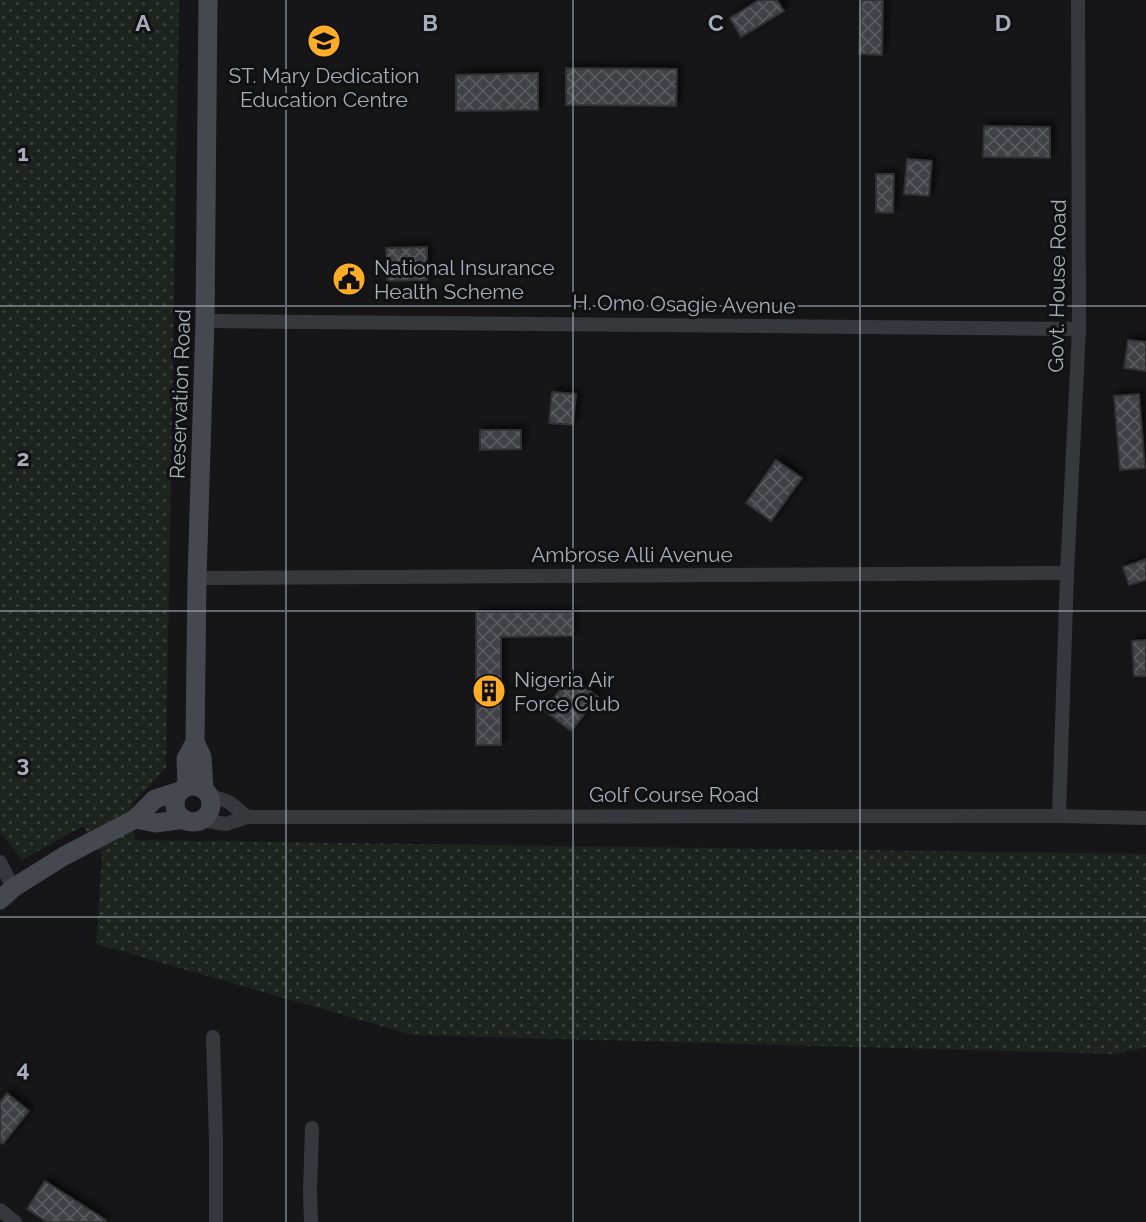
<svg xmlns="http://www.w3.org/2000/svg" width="1146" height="1222" viewBox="0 0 1146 1222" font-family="Raleway,sans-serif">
	<defs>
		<pattern id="grass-dots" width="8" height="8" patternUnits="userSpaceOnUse" patternTransform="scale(1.75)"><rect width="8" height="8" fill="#1c241d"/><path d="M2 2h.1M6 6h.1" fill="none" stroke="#3a413c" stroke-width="1.8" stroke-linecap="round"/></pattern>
		<pattern id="building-cross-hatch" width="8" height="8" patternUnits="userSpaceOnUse" patternTransform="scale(1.75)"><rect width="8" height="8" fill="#404146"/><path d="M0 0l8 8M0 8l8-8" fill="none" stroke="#595a5f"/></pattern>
		<filter id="shadow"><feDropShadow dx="4" dy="-4" stdDeviation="3.5" flood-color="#0009"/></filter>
	</defs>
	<rect width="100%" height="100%" fill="#161619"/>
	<path fill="url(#grass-dots)" d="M 0,0 L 179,0 L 166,768 L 132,804 L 135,840 L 1146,854 L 1146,1047 L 1116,1054 L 413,1035 L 96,944 L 102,855 L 83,826 L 22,860 L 0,832 Z"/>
	<g fill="url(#building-cross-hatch)" stroke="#303035" stroke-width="2" filter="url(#shadow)">
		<path d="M 759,0 L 777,0 L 784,11 L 741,37 L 730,18 Z"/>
		<path d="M 861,0 L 883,0 L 882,55 L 859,54 Z"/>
		<path d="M 566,68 L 677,69 L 676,106 L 566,105 Z"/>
		<path d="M 538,73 L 538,110 L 456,111 L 456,75 Z"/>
		<path d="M 984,126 L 1050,127 L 1050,158 L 983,157 Z"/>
		<path d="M 907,159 L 932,161 L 929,196 L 904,194 Z"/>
		<path d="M 876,174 L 894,174 L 893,213 L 876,212 Z"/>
		<path d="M 427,247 L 427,280 L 387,281 L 386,248 Z"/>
		<path d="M 1128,340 L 1146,342 L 1146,371 L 1124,368 Z"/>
		<path d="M 552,392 L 576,394 L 573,425 L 549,423 Z"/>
		<path d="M 1139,394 L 1145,468 L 1120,470 L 1114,396 Z"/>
		<path d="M 480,430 L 521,430 L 521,449 L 480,450 Z"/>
		<path d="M 776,460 L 802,478 L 771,521 L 746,503 Z"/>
		<path d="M 1146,559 L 1146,580 L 1129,585 L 1123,567 Z"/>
		<path d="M 476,612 L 573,612 L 573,636 L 501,637 L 501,745 L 476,745 Z"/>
		<path d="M 1146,640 L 1146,676 L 1134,676 L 1132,641 Z"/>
		<path d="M 571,676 L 598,697 L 571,731 L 544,710 Z"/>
		<path d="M 7,1093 L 29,1111 L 3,1144 L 0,1142 L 0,1102 Z"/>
		<path d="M 45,1181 L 106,1220 L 105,1222 L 47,1222 L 27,1209 Z"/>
	</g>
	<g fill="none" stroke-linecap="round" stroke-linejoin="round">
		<g stroke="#37383e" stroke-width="14">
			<path d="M 205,321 L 1079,329"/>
			<path d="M 197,578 L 1067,573"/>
			<path d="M 209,795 L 229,802 L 247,817"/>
			<path d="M 1059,816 L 1067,573 L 1079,329 L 1078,0"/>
			<path d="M 200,820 L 226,824 L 247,817 L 1059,816 L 1146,818"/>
			<path d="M 0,862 L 13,888"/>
			<path d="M 213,1037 L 216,1141 L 216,1222"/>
			<path d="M 0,1210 L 15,1222"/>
			<path d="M 311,1222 L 310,1191 L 312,1128"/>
		</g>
		<g stroke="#45484e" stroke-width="19">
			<path d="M 195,742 L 202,757 L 204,790"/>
			<circle cx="193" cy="804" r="18"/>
			<path d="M 187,787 L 186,759 L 195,742 L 197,578 L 205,321 L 208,0"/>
			<path d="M 135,819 L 156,823 L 184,819"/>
			<path d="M 0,900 L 13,888 L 64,856 L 135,819 L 155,799 L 180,791"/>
		</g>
	</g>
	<path fill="none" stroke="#a7aeba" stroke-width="2" stroke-opacity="0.55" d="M 286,0 L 286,1222M 573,0 L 573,1222M 860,0 L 860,1222M 0,306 L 1146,306M 0,611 L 1146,611M 0,917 L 1146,917"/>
	<defs>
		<symbol id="school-disc" viewBox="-11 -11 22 22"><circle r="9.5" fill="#ffac28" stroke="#111114"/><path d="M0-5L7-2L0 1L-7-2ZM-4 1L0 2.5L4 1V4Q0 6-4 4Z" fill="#111"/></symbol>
		<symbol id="civic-disc" viewBox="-11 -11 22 22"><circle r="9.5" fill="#ffac28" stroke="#111114"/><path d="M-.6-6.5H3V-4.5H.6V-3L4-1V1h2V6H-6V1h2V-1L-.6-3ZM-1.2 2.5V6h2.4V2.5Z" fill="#111"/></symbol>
		<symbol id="building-disc" viewBox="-11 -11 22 22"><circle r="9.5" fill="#ffac28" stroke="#111114"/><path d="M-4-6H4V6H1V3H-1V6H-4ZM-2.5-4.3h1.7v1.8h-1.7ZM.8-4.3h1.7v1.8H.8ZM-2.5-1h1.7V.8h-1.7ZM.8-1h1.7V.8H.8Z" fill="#111"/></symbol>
	</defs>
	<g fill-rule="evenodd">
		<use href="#school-disc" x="305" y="22" width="38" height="38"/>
		<use href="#civic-disc" x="330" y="260" width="38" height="38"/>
		<use href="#building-disc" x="470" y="672" width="38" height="38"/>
	</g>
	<g text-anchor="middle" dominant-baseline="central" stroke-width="6" stroke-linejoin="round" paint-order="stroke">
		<g font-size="21" fill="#a7aeba" stroke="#111114" text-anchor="start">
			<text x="324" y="75" text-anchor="middle">ST. Mary Dedication<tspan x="324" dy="24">Education Centre</tspan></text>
			<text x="374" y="267">National Insurance<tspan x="374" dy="24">Health Scheme</tspan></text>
			<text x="514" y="679">Nigeria Air<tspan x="514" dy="24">Force Club</tspan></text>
		</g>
		<g font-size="21" fill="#a7aeba" stroke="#111114">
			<text transform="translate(1057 286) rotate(-89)">Govt. House Road</text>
			<text transform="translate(684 304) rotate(1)">H. Omo Osagie Avenue</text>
			<text transform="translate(180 394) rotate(-88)">Reservation Road</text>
			<text x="632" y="554">Ambrose Alli Avenue</text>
			<text x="674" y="794">Golf Course Road</text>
		</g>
	</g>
	<g font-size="23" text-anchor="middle" font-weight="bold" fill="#a7aeba" stroke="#111114" stroke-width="6" stroke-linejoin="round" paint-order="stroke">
		<text x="143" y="31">A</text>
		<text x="430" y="31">B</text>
		<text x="716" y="31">C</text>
		<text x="1003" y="31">D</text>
		<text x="23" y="161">1</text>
		<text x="23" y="466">2</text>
		<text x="23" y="772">3</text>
		<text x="23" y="1077">4</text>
	</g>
</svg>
